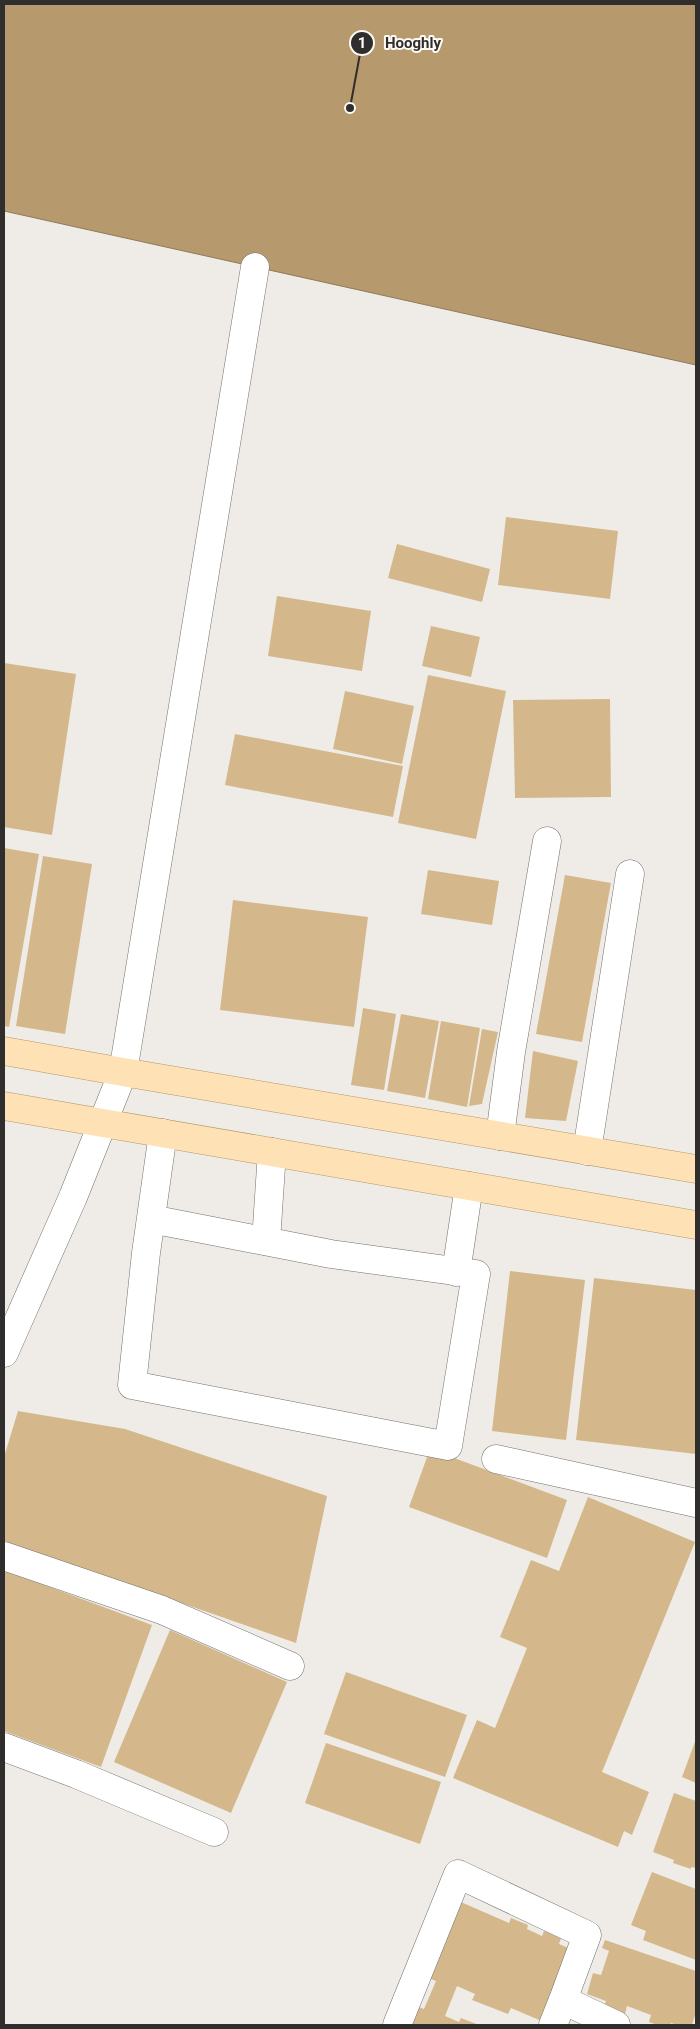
<svg xmlns="http://www.w3.org/2000/svg" width="700" height="2029" viewBox="0 0 700 2029" font-family="Roboto,sans-serif">
	<rect width="100%" height="100%" fill="#efece7"/>
	<path fill="#b69a6e" stroke="#8e7a5a" d="M 4,4 L 696,4 L 696,365 L 4,211 Z"/>
	<g fill="#d4b88b">
		<path d="M 506,517 L 618,531 L 610,599 L 498,585 Z"/>
		<path d="M 397,544 L 490,569 L 482,602 L 388,578 Z"/>
		<path d="M 277,596 L 371,611 L 362,671 L 268,656 Z"/>
		<path d="M 431,626 L 480,637 L 471,677 L 422,666 Z"/>
		<path d="M 4,663 L 76,674 L 52,835 L 4,827 Z"/>
		<path d="M 428,675 L 506,691 L 476,839 L 398,823 Z"/>
		<path d="M 345,691 L 414,706 L 402,764 L 333,749 Z"/>
		<path d="M 610,699 L 611,797 L 515,798 L 513,700 Z"/>
		<path d="M 235,734 L 403,766 L 393,817 L 225,785 Z"/>
		<path d="M 4,848 L 39,854 L 9,1027 L 4,1026 Z"/>
		<path d="M 43,856 L 92,864 L 65,1034 L 16,1026 Z"/>
		<path d="M 428,870 L 499,881 L 492,925 L 421,914 Z"/>
		<path d="M 565,875 L 611,883 L 582,1042 L 536,1034 Z"/>
		<path d="M 233,900 L 368,917 L 354,1027 L 220,1010 Z"/>
		<path d="M 363,1008 L 396,1014 L 384,1090 L 351,1085 Z"/>
		<path d="M 401,1014 L 439,1021 L 425,1098 L 387,1091 Z"/>
		<path d="M 441,1021 L 480,1028 L 467,1107 L 428,1099 Z"/>
		<path d="M 482,1029 L 498,1032 L 482,1104 L 469,1106 Z"/>
		<path d="M 533,1051 L 578,1061 L 566,1121 L 525,1118 Z"/>
		<path d="M 510,1271 L 585,1280 L 566,1440 L 492,1431 Z"/>
		<path d="M 594,1278 L 696,1290 L 696,1454 L 576,1440 Z"/>
		<path d="M 18,1411 L 125,1429 L 327,1496 L 296,1643 L 4,1541 L 4,1457 Z"/>
		<path d="M 430,1449 L 567,1500 L 547,1558 L 409,1507 Z"/>
		<path d="M 588,1497 L 695,1542 L 602,1772 L 649,1792 L 632,1835 L 624,1831 L 618,1847 L 453,1778 L 477,1720 L 495,1728 L 527,1648 L 500,1637 L 531,1560 L 559,1571 Z"/>
		<path d="M 4,1570 L 152,1625 L 101,1767 L 4,1731 Z"/>
		<path d="M 170,1630 L 287,1682 L 231,1813 L 114,1762 Z"/>
		<path d="M 346,1672 L 467,1715 L 445,1777 L 324,1734 Z"/>
		<path d="M 696,1739 L 696,1783 L 682,1777 Z"/>
		<path d="M 326,1743 L 441,1782 L 420,1844 L 305,1803 Z"/>
		<path d="M 674,1793 L 696,1801 L 696,1868 L 691,1867 L 691,1869 L 673,1863 L 674,1860 L 653,1852 Z"/>
		<path d="M 652,1872 L 696,1889 L 696,1960 L 643,1940 L 646,1931 L 631,1925 Z"/>
		<path d="M 447,1896 L 509,1923 L 511,1918 L 528,1925 L 527,1929 L 542,1936 L 544,1931 L 561,1938 L 559,1944 L 580,1953 L 551,2025 L 511,2008 L 508,2014 L 472,2000 L 475,1994 L 457,1986 L 445,2016 L 459,2022 L 461,2018 L 479,2025 L 399,2025 L 408,2003 L 424,2009 L 436,1981 L 416,1973 Z"/>
		<path d="M 605,1940 L 696,1971 L 696,2012 L 692,2025 L 677,2025 L 671,2023 L 670,2025 L 657,2025 L 649,2022 L 651,2015 L 627,2006 L 625,2014 L 604,2007 L 606,2001 L 587,1994 L 593,1973 L 601,1975 L 609,1951 L 602,1948 Z"/>
	</g>
	<g fill="none" stroke-linecap="round" stroke-linejoin="round">
		<defs>
			<g id="minor">
				<path d="M 500,1136 L 511,1052 L 547,841"/>
				<path d="M 587,1151 L 630,874"/>
				<path d="M 151,1219 L 331,1254 L 476,1274 L 448,1446 L 132,1385 L 146,1253 L 163,1133"/>
				<path d="M 266,1241 L 272,1152"/>
				<path d="M 456,1272 L 469,1186"/>
				<path d="M 4,1353 L 73,1197 L 123,1072 L 255,267"/>
				<path d="M 496,1459 L 696,1503"/>
				<path d="M 4,1556 L 162,1610 L 290,1666"/>
				<path d="M 4,1747 L 76,1774 L 214,1832"/>
				<path d="M 397,2025 L 458,1874 L 587,1935 L 563,2000 L 616,2025"/>
				<path d="M 553,2025 L 563,2000"/>
			</g>
			<g id="major">
				<path d="M 4,1051 L 123,1072 L 696,1169"/>
				<path d="M 4,1106 L 696,1225"/>
			</g>
		</defs>
		<use href="#minor" stroke="#74716c" stroke-width="29"/>
		<use href="#major" stroke="#b59766" stroke-width="29"/>
		<use href="#minor" stroke="#fff" stroke-width="28"/>
		<use href="#major" stroke="#fee2b6" stroke-width="28"/>
	</g>
	<path fill="none" stroke="#2f2e2c" stroke-width="2" d="M350 108L362 43"/>
	<g fill="#2f2e2c" stroke="#fdf9f4" stroke-width="2">
		<circle cx="350" cy="108" r="5"/>
		<circle cx="362" cy="43" r="12"/>
	</g>
	<g font-size="15" text-anchor="middle" font-weight="bold" fill="#fff">
		<text x="362" y="48">1</text>
	</g>
	<g font-size="15" text-anchor="middle" font-weight="bold" fill="#2f2e2c" stroke="#fdf9f4" stroke-width="4" stroke-linejoin="round" paint-order="stroke">
		<text x="413" y="48">Hooghly</text>
	</g>
	<rect width="700" height="2029" fill="none" stroke="#2f2e2c" stroke-width="10"/>
</svg>
